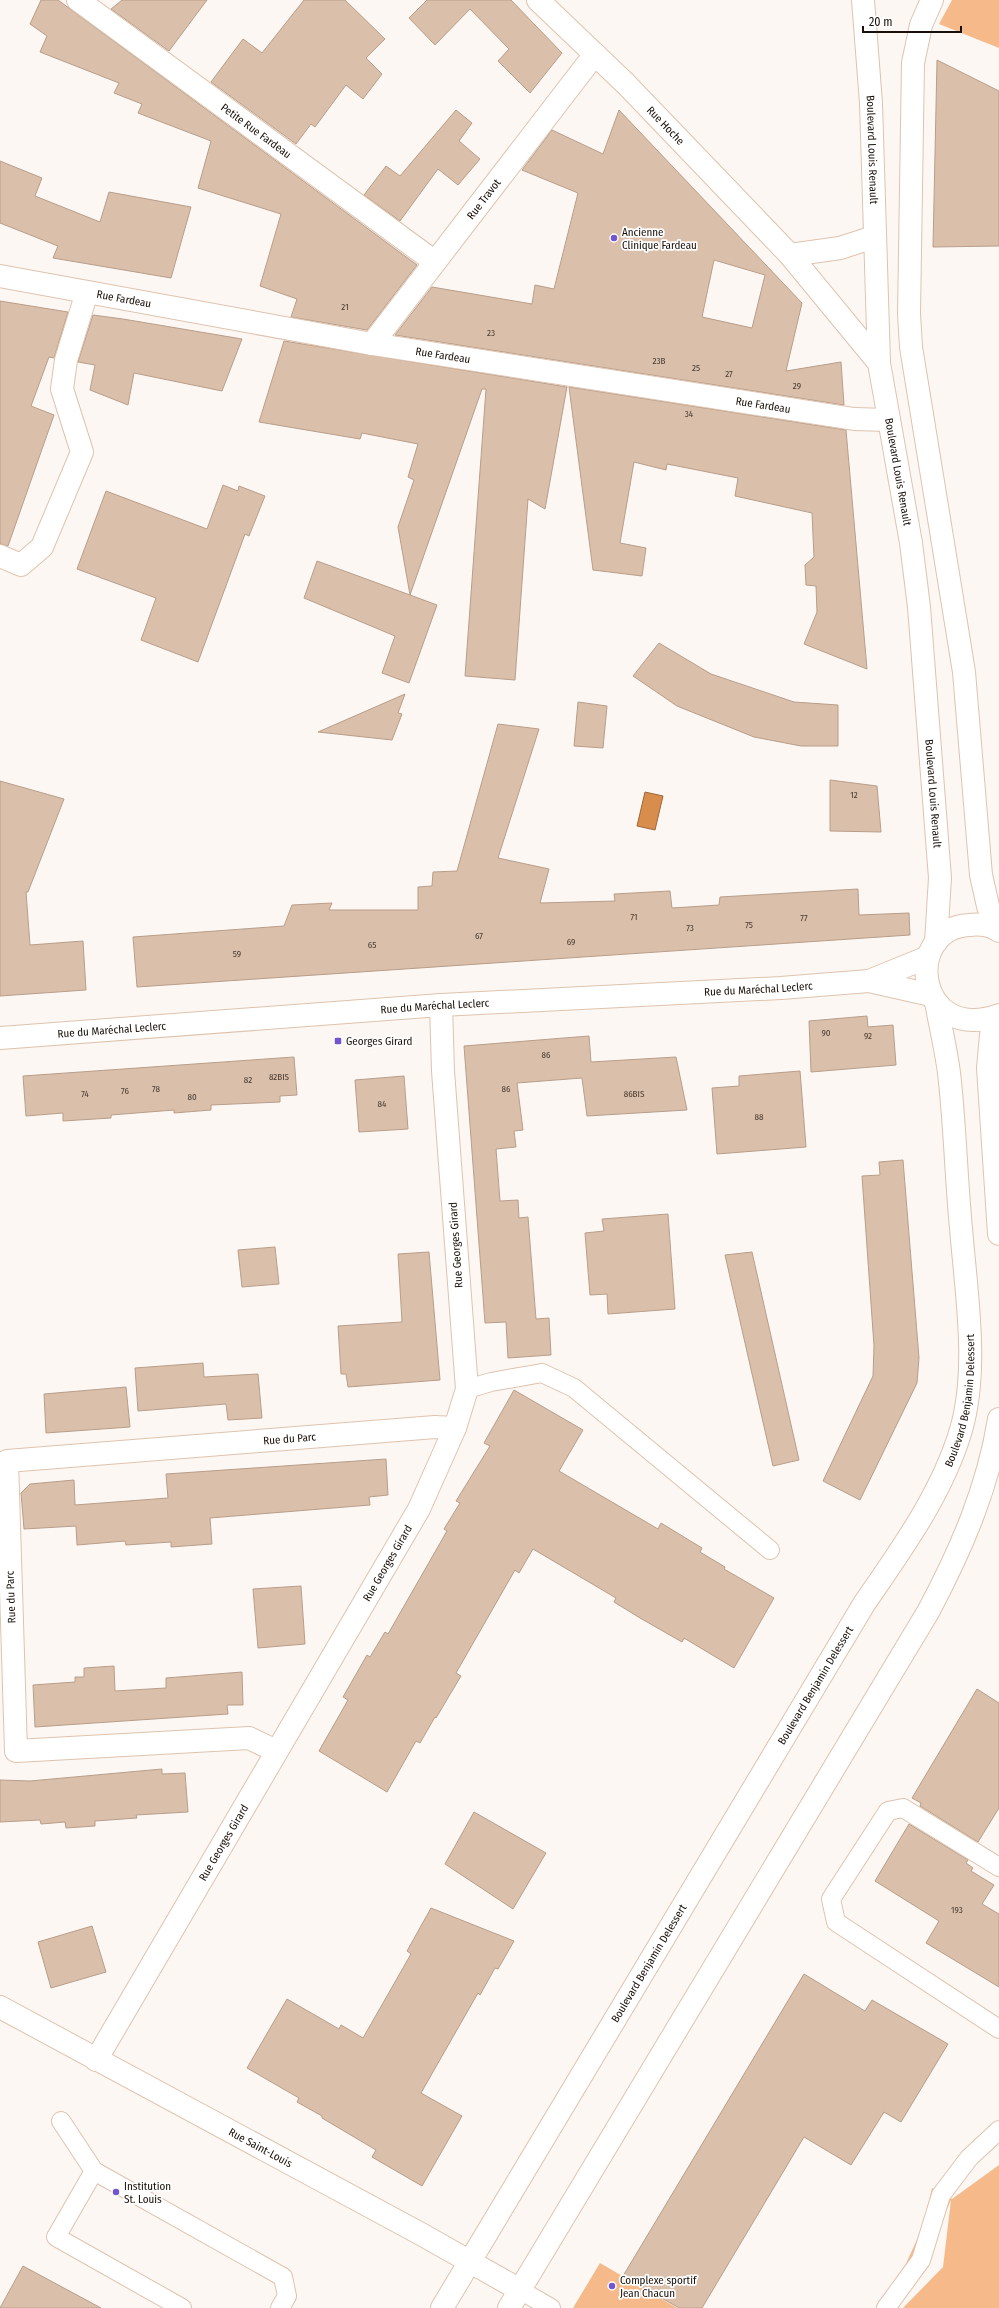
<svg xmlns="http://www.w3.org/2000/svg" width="999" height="2308" viewBox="0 0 999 2308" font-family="'Fira Sans Condensed',sans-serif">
	<rect width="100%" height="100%" fill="#fdf7f3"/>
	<g fill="#f6b989">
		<path d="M 952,0 L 999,0 L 999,48 L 939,24 Z"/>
		<path d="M 999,2165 L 999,2308 L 903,2308 L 943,2267 L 951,2200 L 926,2257 L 898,2308 L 876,2308 L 905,2266 L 923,2226 L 932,2188 L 952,2199 Z"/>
		<path d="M 600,2263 L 677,2308 L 573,2308 Z"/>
	</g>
	<path fill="#d88d4d" stroke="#9e6738" d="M 645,792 L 663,796 L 655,830 L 637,826 Z"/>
	<g fill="#dabfaa" stroke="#b89e8a" fill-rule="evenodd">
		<path d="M 41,0 L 58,0 L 417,265 L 367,330 L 291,317 L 297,299 L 260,286 L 281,214 L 198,188 L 211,141 L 138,113 L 142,104 L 114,93 L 119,83 L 40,52 L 47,36 L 30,24 Z"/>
		<path d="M 122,0 L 207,0 L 169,51 L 111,9 Z"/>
		<path d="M 304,0 L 345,0 L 385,39 L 366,58 L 382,74 L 363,99 L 346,85 L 315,127 L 311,124 L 296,144 L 211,82 L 243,39 L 262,53 Z"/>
		<path d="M 427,0 L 511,0 L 562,53 L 530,93 L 498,61 L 509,49 L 470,9 L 435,45 L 409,18 Z"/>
		<path d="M 937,60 L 999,91 L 999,246 L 933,247 Z"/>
		<path d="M 456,110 L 472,123 L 459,141 L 480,159 L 458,185 L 438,169 L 400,221 L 364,195 L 386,166 L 400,176 Z"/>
		<path d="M 619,110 L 802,303 L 786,371 L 841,362 L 844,405 L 395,335 L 432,287 L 532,304 L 535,285 L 554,289 L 578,193 L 522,170 L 552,130 L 603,154 ZM 714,260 L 765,275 L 752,328 L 702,317 Z"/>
		<path d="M 0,161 L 42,178 L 35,196 L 100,222 L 109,192 L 191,207 L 171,278 L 53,258 L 58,246 L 0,223 Z"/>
		<path d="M 0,301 L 68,312 L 54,358 L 49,357 L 31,406 L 54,415 L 8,546 L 0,544 Z"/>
		<path d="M 93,315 L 123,319 L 242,339 L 222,391 L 134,373 L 128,405 L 90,390 L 95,365 L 78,362 Z"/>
		<path d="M 284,341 L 567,387 L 545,509 L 528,499 L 515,680 L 465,676 L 486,389 L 482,389 L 410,595 L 437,605 L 409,683 L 382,673 L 395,636 L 304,598 L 317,561 L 410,595 L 398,527 L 414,480 L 408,477 L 418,444 L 362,433 L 360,439 L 259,422 Z"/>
		<path d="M 569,387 L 846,430 L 867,669 L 804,644 L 817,612 L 816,586 L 806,585 L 805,565 L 814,557 L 812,513 L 735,496 L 738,478 L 667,464 L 666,470 L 634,462 L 620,543 L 646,548 L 642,576 L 593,570 Z"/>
		<path d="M 223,485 L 238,491 L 239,486 L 265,496 L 249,536 L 245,534 L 198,662 L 141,640 L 156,598 L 77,569 L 106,491 L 207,529 Z"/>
		<path d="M 659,643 L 711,674 L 794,702 L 838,705 L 838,746 L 801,746 L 754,737 L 677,706 L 633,676 Z"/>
		<path d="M 405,694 L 398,713 L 402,714 L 392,740 L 318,732 Z"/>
		<path d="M 578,702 L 607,706 L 603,748 L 574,746 Z"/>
		<path d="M 498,724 L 539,729 L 498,858 L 549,869 L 540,903 L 615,901 L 614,894 L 670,891 L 672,908 L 719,905 L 720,897 L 858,889 L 859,915 L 909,913 L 910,935 L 137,987 L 133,937 L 284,926 L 292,905 L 332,903 L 329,910 L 418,910 L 418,887 L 432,886 L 433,872 L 457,871 Z"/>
		<path d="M 830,780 L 877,786 L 881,832 L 830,831 Z"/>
		<path d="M 0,781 L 64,799 L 28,892 L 26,892 L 30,945 L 83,941 L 86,990 L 0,996 Z"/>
		<path d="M 867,1016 L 868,1027 L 893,1025 L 896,1065 L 811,1072 L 809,1021 Z"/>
		<path d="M 589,1036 L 591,1062 L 676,1057 L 687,1110 L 587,1116 L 582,1078 L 517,1083 L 523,1130 L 514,1131 L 516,1147 L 496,1149 L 500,1201 L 518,1200 L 519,1218 L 528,1217 L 536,1319 L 549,1318 L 551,1355 L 508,1358 L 506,1322 L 485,1323 L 464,1046 Z"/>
		<path d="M 294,1057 L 297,1095 L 280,1096 L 280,1102 L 211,1105 L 211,1110 L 174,1113 L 174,1110 L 111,1115 L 111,1118 L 63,1121 L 63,1113 L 26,1116 L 23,1076 Z"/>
		<path d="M 800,1071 L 806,1147 L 717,1154 L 712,1088 L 739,1086 L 739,1076 Z"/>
		<path d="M 404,1076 L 408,1129 L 359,1132 L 355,1080 Z"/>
		<path d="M 903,1160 L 919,1358 L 917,1383 L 860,1500 L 823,1481 L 873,1376 L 874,1346 L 862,1176 L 880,1175 L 879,1162 Z"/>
		<path d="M 668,1214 L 675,1309 L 608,1314 L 607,1294 L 590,1295 L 585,1233 L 604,1231 L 602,1219 Z"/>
		<path d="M 275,1247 L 279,1284 L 242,1287 L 238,1250 Z"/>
		<path d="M 429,1252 L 440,1380 L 348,1387 L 346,1374 L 341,1374 L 338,1326 L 402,1322 L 398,1254 Z"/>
		<path d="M 752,1252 L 799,1460 L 773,1466 L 725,1255 Z"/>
		<path d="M 203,1363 L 204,1377 L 258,1374 L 262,1418 L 228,1420 L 226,1404 L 138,1411 L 135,1368 Z"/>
		<path d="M 126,1387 L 130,1427 L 46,1433 L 44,1394 Z"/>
		<path d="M 514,1390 L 583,1430 L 559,1471 L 658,1529 L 661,1523 L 702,1548 L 700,1552 L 725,1567 L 724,1569 L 774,1598 L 734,1668 L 684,1638 L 682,1642 L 640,1618 L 614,1602 L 616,1598 L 533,1549 L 519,1573 L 515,1570 L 456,1673 L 461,1676 L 436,1718 L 435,1717 L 420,1743 L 416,1741 L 387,1792 L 319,1751 L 348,1700 L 343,1697 L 367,1655 L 370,1657 L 385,1632 L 388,1634 L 447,1531 L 444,1529 L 460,1503 L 456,1501 L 490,1446 L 484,1443 Z"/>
		<path d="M 386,1459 L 388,1495 L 369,1497 L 370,1505 L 210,1518 L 212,1544 L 171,1547 L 171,1542 L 126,1545 L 125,1541 L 77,1545 L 76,1526 L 24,1529 L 21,1493 L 30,1484 L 74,1480 L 75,1505 L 168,1498 L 166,1474 Z"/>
		<path d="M 301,1586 L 305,1644 L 258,1648 L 253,1589 Z"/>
		<path d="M 114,1666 L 115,1691 L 166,1688 L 166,1678 L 242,1672 L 243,1705 L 227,1705 L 228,1714 L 35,1727 L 33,1685 L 75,1682 L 75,1677 L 84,1677 L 84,1668 Z"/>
		<path d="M 977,1689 L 999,1703 L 999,1808 L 978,1842 L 920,1806 L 921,1803 L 912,1798 Z"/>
		<path d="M 162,1769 L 162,1774 L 185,1773 L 188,1812 L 136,1815 L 137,1818 L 95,1821 L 95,1826 L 66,1828 L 65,1822 L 41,1824 L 40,1820 L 0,1822 L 0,1780 L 30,1781 Z"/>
		<path d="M 474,1812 L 546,1853 L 513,1909 L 445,1864 Z"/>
		<path d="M 909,1824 L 968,1860 L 966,1863 L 973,1868 L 971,1871 L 994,1885 L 982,1904 L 999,1914 L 999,1987 L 926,1943 L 939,1921 L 875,1881 Z"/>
		<path d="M 431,1908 L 514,1941 L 498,1969 L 495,1968 L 480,1995 L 478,1993 L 421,2093 L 462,2116 L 422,2186 L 372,2157 L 376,2150 L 322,2118 L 322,2116 L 297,2102 L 299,2098 L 247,2068 L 287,1999 L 339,2029 L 341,2025 L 363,2038 L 411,1954 L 407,1951 Z"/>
		<path d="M 92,1926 L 106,1972 L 51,1988 L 38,1942 Z"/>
		<path d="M 804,1974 L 865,2011 L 872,2000 L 948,2044 L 901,2122 L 884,2112 L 851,2165 L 804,2137 L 702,2308 L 679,2308 L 623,2276 Z"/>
		<path d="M 23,2266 L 101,2308 L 0,2308 Z"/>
	</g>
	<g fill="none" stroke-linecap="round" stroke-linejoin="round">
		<defs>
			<g id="lane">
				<path d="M 467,1389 L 491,1382 L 542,1373 L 574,1388 L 770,1550"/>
				<path d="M 999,1867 L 903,1808 L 888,1811 L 831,1899 L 836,1922 L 999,2029"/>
				<path d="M 61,2121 L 94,2171 L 283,2277 L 287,2296 L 280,2308"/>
				<path d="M 94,2171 L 56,2237 L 182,2308"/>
				<path d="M 520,2290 L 551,2308"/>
				<path d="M 886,2308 L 921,2260 L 941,2195 L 969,2158 L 999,2130"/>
			</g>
			<g id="street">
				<path id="s1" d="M 78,0 L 435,262"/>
				<path id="s2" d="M 538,0 L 626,84 L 790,255 L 879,363"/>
				<path d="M 790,255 L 840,248 L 874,237"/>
				<path id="s3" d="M 0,276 L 372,344 L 854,419 L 888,420"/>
				<path id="s4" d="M 372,344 L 595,54"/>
				<path d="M 0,556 L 21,565 L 42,547 L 82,452 L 62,389 L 66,360 L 87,292"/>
				<path id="s5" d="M 276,1751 L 249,1738 L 16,1751 L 7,1461 L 435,1427 L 455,1428"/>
				<path id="s6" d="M 0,2007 L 421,2234 L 520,2290"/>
				<path id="s7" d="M 96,2060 L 419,1509 L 455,1428 L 467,1389 L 443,1071 L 441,1005"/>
			</g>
			<g id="secondary">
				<path id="s8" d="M 863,0 L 871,103 L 879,363 L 911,543 L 919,607 L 940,878 L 936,942"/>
				<path d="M 932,0 L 921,25 L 913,63 L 909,314 L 911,347 L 964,672 L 981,875 L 988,906 L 996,929"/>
				<path d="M 999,931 C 991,925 979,924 969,925 C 902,929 916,1045 999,1015"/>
				<path d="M 869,981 L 931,995"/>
				<path d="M 999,1016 L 991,1035 L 988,1068 L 999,1234"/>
				<path id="s9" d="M 0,1038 L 441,1005 L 781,988 L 869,981 L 928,957"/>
				<path id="s10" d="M 442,2308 L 864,1604 C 901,1550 942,1494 961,1430 C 979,1368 966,1292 961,1228 C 956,1177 955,1124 949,1073 C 946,1049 940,1025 936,1002"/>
				<path d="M 509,2308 L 928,1612 C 961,1550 988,1488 999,1419"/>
			</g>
		</defs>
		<use href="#lane" stroke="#dec3ae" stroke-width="20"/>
		<use href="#street" stroke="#dec3ae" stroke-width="24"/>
		<use href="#secondary" stroke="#dec3ae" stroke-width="24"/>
		<use href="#lane" stroke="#fff" stroke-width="18"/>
		<use href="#street" stroke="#fff" stroke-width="22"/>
		<use href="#secondary" stroke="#fff" stroke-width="22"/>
	</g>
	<g fill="#7154ce" stroke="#fff" stroke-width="1.5">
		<circle cx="614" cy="238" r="4"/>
		<rect x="334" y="1037" width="8" height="8" rx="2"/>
		<circle cx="116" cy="2192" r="4"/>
		<circle cx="612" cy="2286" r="4"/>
	</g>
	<g text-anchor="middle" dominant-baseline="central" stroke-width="3.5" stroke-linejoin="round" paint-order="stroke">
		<g font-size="9" fill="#483b30">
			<text x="345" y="307">21</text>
			<text x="491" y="333">23</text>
			<text x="659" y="361">23B</text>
			<text x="696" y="368">25</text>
			<text x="729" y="374">27</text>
			<text x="797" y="386">29</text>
			<text x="689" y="414">34</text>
			<text x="854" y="795">12</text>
			<text x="634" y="917">71</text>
			<text x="804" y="918">77</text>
			<text x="749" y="925">75</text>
			<text x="690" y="928">73</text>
			<text x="479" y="936">67</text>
			<text x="571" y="942">69</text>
			<text x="372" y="945">65</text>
			<text x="237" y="954">59</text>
			<text x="826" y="1033">90</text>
			<text x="868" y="1036">92</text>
			<text x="546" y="1055">86</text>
			<text x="279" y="1077">82BIS</text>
			<text x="248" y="1080">82</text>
			<text x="156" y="1089">78</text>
			<text x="506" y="1089">86</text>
			<text x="125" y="1091">76</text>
			<text x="85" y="1094">74</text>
			<text x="634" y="1094">86BIS</text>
			<text x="192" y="1097">80</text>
			<text x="382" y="1104">84</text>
			<text x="759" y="1117">88</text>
			<text x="957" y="1910">193</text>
		</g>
		<g font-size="11" fill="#180f08" stroke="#fff">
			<text stroke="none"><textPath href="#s2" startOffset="179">Rue Hoche</textPath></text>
			<text stroke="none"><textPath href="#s1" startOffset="221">Petite Rue Fardeau</textPath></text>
			<text stroke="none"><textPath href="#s8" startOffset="150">Boulevard Louis Renault</textPath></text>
			<text stroke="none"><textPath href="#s4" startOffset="183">Rue Travot</textPath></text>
			<text stroke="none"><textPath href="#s3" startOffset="126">Rue Fardeau</textPath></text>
			<text stroke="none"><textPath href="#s3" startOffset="450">Rue Fardeau</textPath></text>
			<text stroke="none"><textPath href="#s3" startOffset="774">Rue Fardeau</textPath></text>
			<text stroke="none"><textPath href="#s8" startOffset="474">Boulevard Louis Renault</textPath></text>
			<text stroke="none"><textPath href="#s8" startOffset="798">Boulevard Louis Renault</textPath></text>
			<text stroke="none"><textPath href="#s9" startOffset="760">Rue du Maréchal Leclerc</textPath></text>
			<text stroke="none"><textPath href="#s9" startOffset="436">Rue du Maréchal Leclerc</textPath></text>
			<text stroke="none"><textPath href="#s9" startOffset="112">Rue du Maréchal Leclerc</textPath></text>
			<text transform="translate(456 1245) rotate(-94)">Rue Georges Girard</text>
			<text stroke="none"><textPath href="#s10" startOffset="1050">Boulevard Benjamin Delessert</textPath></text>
			<text stroke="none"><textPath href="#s5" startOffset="837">Rue du Parc</textPath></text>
			<text stroke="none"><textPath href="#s7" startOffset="576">Rue Georges Girard</textPath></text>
			<text transform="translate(11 1597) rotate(-92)">Rue du Parc</text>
			<text stroke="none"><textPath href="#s10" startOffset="726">Boulevard Benjamin Delessert</textPath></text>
			<text stroke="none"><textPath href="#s7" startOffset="252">Rue Georges Girard</textPath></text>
			<text stroke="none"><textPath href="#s10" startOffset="402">Boulevard Benjamin Delessert</textPath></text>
			<text stroke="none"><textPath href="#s6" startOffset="296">Rue Saint-Louis</textPath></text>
		</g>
		<g font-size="11" fill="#180f08" stroke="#fff" text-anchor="start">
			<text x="622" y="232">Ancienne<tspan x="622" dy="13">Clinique Fardeau</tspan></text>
			<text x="346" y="1041">Georges Girard</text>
			<text x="124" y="2186">Institution<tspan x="124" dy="13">St. Louis</tspan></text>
			<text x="620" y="2280">Complexe sportif<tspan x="620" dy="13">Jean Chacun</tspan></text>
		</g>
	</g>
	<path d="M863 26v6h98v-6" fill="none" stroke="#180f08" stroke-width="2"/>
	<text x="869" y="26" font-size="12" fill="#180f08" stroke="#ffffff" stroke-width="3" paint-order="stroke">20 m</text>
</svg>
